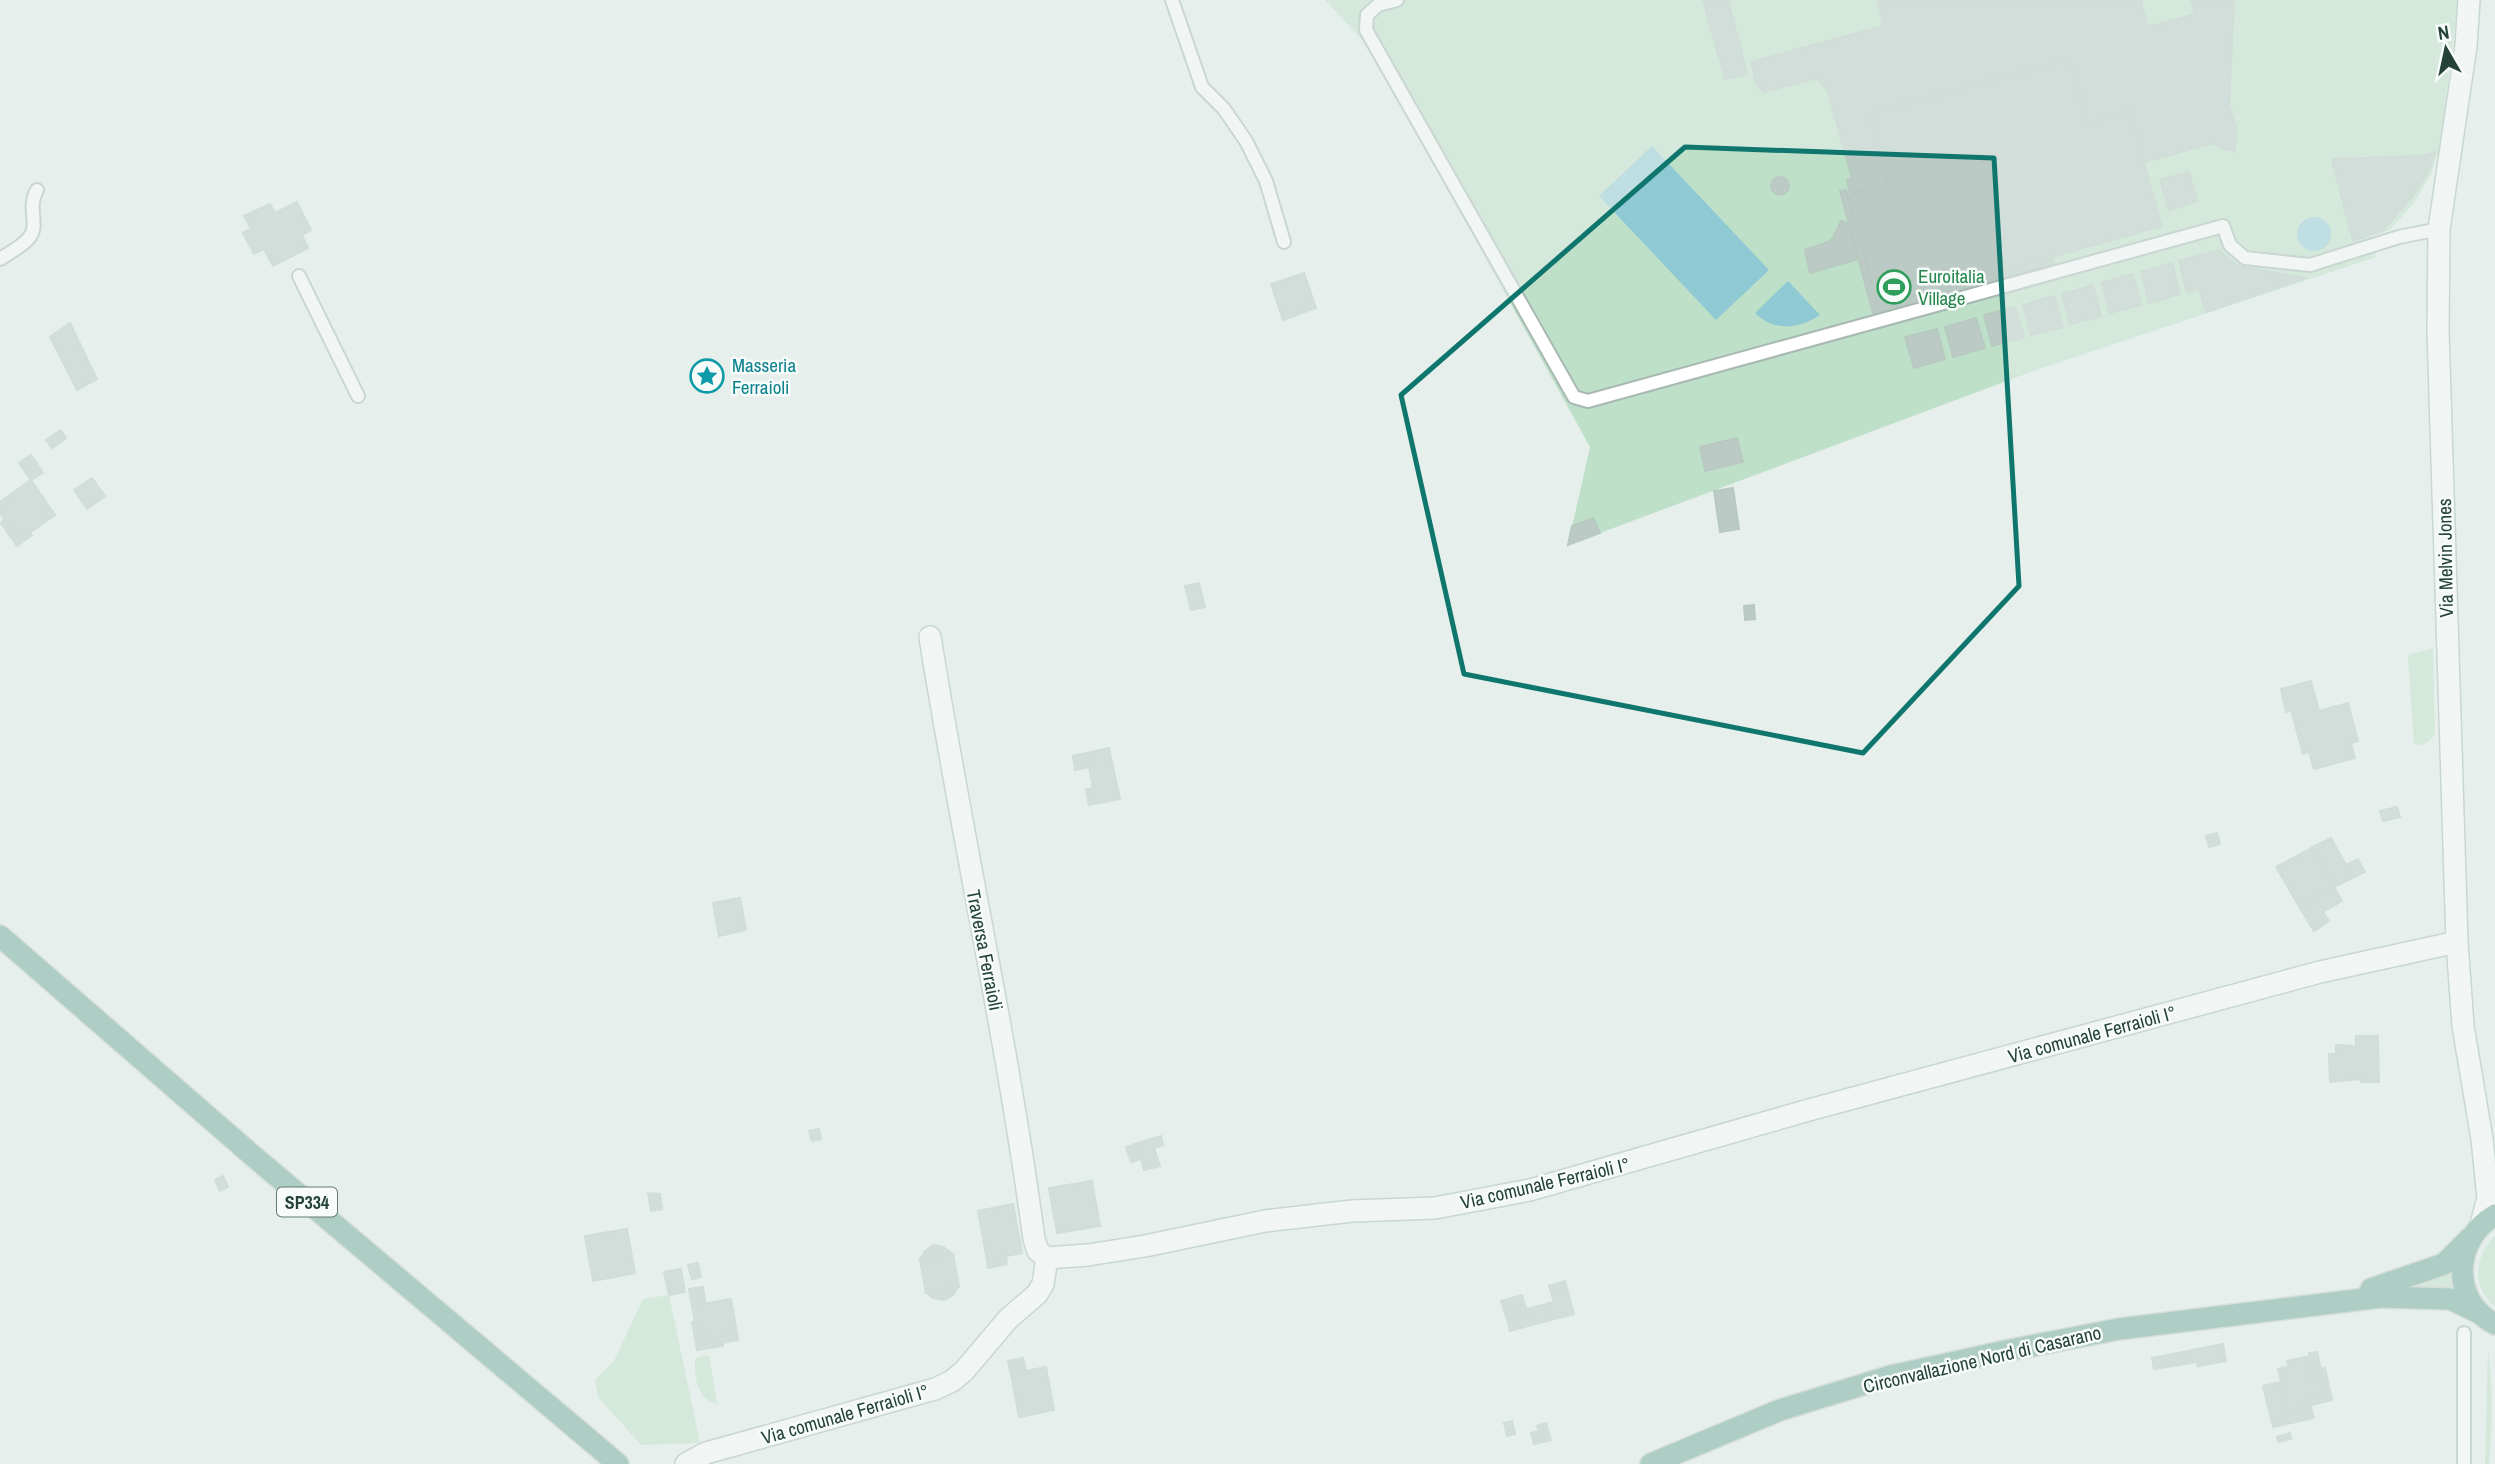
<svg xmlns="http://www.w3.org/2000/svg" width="2495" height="1464" viewBox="0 0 2495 1464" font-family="'Archivo Narrow',sans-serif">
	<rect width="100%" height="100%" fill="#e6efeb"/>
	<g fill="#bfe0c8">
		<path d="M 1325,0 L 2458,0 L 2440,147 L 2431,174 L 2414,203 L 2390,230 L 2371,237 L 2376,257 L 2039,369 L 1568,545 L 1590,447 L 1368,46 Z"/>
		<path d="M 2433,648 L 2435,732 C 2432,742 2424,745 2414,745 L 2408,655 Z"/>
		<path d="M 2495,1236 L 2495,1307 C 2471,1286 2474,1257 2495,1236 Z"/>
		<path d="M 2453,1266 L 2458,1292 L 2410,1287 Z"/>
		<path d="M 669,1295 L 700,1443 L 641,1445 L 598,1397 L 595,1380 L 614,1361 L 643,1299 Z"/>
		<path d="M 2488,1349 C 2493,1388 2492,1425 2489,1464 L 2485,1464 Z"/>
		<path d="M 709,1355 L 717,1404 C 695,1398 695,1377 695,1358 Z"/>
	</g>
	<g fill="#8ec9d4">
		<path d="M 1652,146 L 1769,270 L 1716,320 L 1599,196 Z"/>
		<circle cx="2314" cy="234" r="17"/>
		<path d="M 1788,281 L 1820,315 C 1799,329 1774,332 1755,313 Z"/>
	</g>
	<g fill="#bbcac4" stroke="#b8c9c2" stroke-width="2">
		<path d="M 1703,0 L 1728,0 L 1747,74 L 1725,79 Z"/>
		<path d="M 1878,0 L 2143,0 L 2141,2 L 2148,27 L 2195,14 L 2191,0 L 2234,0 L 2229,104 L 2237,130 L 2234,151 L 2222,149 L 2213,143 L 2142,163 L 2129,111 L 2117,113 L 2088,125 L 2070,59 L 1869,114 L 1888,183 L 1850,193 L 1847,180 L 1852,178 L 1828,91 L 1817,78 L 1764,92 L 1757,85 L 1751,62 L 1883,26 Z"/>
		<path d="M 2070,59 L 2088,125 L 2117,113 L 2129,111 L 2162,226 L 1878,306 L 1847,195 L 1888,183 L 1869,114 Z"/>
		<path d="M 2435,152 L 2429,170 L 2412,197 L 2383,230 L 2353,241 L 2332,159 L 2421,156 Z"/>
		<path d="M 2189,172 L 2197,201 L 2169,210 L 2160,180 Z"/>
		<circle cx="1780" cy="186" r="9"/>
		<path d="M 1846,190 L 1878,306 L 2052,258 L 2054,264 L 1873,313 L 1840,191 Z"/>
		<path d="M 297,202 L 311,230 L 302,235 L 308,248 L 273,266 L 264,249 L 254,254 L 243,233 L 251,229 L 244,216 L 270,204 L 275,213 Z"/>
		<path d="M 1841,221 L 1848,223 L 1858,259 L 1810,273 L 1805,250 L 1828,242 L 1833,238 Z"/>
		<path d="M 2218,250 L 2238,266 L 2306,278 L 2206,312 L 2199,289 L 2187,292 L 2179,261 Z"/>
		<path d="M 2172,263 L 2180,294 L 2149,303 L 2141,272 Z"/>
		<path d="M 1304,273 L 1316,308 L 1283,320 L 1271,284 Z"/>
		<path d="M 2133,274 L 2141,305 L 2110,313 L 2101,283 Z"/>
		<path d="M 2093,285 L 2101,316 L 2070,324 L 2062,294 Z"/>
		<path d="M 2054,296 L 2063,327 L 2031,335 L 2023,305 Z"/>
		<path d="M 2015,307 L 2024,337 L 1992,346 L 1984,315 Z"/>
		<path d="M 1976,318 L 1985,348 L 1953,357 L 1945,327 Z"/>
		<path d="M 70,323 L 97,379 L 77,390 L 50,337 Z"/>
		<path d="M 1937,329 L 1945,359 L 1914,368 L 1905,337 Z"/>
		<path d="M 61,430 L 66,438 L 52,448 L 46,440 Z"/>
		<path d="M 1737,438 L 1743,462 L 1705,471 L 1700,447 Z"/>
		<path d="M 31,455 L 43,473 L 31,480 L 19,463 Z"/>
		<path d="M 92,478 L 105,496 L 87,509 L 74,490 Z"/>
		<path d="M 31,480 L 55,515 L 19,540 L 0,513 L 0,502 Z"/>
		<path d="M 1733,488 L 1739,529 L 1720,532 L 1714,491 Z"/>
		<path d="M 1593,518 L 1600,533 L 1568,545 L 1572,526 Z"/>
		<path d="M 5,520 L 19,540 L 30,532 L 32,535 L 17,546 L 1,523 Z"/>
		<path d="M 1199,583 L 1205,607 L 1191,610 L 1185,586 Z"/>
		<path d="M 1754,605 L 1755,619 L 1745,620 L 1744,606 Z"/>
		<path d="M 2311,681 L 2319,711 L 2348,703 L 2358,741 L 2351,743 L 2355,758 L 2314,769 L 2309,752 L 2303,754 L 2291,710 L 2286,712 L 2281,689 Z"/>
		<path d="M 1109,748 L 1120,799 L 1089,805 L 1086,789 L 1093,788 L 1089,767 L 1075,770 L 1073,756 Z"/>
		<path d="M 2397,807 L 2400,817 L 2383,821 L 2380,811 Z"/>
		<path d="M 2217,833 L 2220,844 L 2209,847 L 2206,836 Z"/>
		<path d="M 2331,838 L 2346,865 L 2358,859 L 2365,872 L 2334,887 L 2313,847 Z"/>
		<path d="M 2313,847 L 2334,887 L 2300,908 L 2276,867 Z"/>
		<path d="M 2334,887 L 2342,901 L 2323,912 L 2329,921 L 2314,931 L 2300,908 Z"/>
		<path d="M 740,898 L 746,930 L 719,936 L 713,903 Z"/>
		<path d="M 2356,1036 L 2378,1036 L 2379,1082 L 2361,1082 L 2361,1079 L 2330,1082 L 2329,1054 L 2336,1054 L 2336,1045 L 2356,1046 Z"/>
		<path d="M 819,1129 L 821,1139 L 812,1141 L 809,1131 Z"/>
		<path d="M 1161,1136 L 1163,1145 L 1154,1148 L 1160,1166 L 1144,1170 L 1141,1159 L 1131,1162 L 1126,1147 Z"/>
		<path d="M 223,1176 L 228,1187 L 220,1191 L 215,1180 Z"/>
		<path d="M 1092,1181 L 1100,1226 L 1057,1233 L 1049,1188 Z"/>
		<path d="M 648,1193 L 660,1194 L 662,1209 L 651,1211 Z"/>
		<path d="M 1013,1204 L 1022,1253 L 987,1260 L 978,1211 Z"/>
		<path d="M 627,1229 L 635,1273 L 593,1281 L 585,1236 Z"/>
		<path d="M 934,1245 L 943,1247 L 953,1254 L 920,1260 L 925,1251 Z"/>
		<path d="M 953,1254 L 959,1287 L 926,1293 L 920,1260 Z"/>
		<path d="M 1006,1256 L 1007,1264 L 988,1268 L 987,1260 Z"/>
		<path d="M 698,1263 L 701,1277 L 692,1279 L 688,1265 Z"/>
		<path d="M 681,1269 L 685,1292 L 669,1295 L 664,1272 Z"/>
		<path d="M 1565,1281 L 1574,1314 L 1531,1325 L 1526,1309 L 1554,1302 L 1549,1286 Z"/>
		<path d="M 703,1287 L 706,1304 L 692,1306 L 689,1289 Z"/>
		<path d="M 958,1287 L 953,1295 L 945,1300 L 933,1298 L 927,1293 Z"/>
		<path d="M 1522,1295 L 1531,1325 L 1510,1331 L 1507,1319 L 1513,1317 L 1508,1299 Z"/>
		<path d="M 731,1299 L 737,1334 L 704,1340 L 701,1321 L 695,1322 L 692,1306 Z"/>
		<path d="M 1508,1299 L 1513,1317 L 1507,1319 L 1501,1301 Z"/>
		<path d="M 701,1321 L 704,1340 L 737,1334 L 738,1340 L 723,1343 L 723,1346 L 697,1350 L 692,1322 Z"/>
		<path d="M 2223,1344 L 2226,1361 L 2198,1366 L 2197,1362 L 2154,1369 L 2152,1358 Z"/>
		<path d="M 2317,1352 L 2321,1369 L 2325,1368 L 2332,1400 L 2311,1405 L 2309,1397 L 2323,1394 L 2318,1376 L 2310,1379 L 2308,1373 L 2314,1372 L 2309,1353 Z"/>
		<path d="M 2310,1356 L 2314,1372 L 2308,1373 L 2310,1379 L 2318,1376 L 2323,1394 L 2309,1397 L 2311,1407 L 2288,1412 L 2278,1369 L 2289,1366 L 2287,1361 Z"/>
		<path d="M 1023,1358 L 1026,1371 L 1011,1374 L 1008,1361 Z"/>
		<path d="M 1046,1367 L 1054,1410 L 1019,1417 L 1011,1374 Z"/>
		<path d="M 2281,1382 L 2288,1412 L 2311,1407 L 2314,1418 L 2273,1427 L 2263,1386 Z"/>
		<path d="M 1512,1421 L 1515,1434 L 1507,1436 L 1504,1423 Z"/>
		<path d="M 1546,1423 L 1551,1440 L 1534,1444 L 1531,1433 L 1539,1431 L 1537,1426 Z"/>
		<path d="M 2290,1433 L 2291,1439 L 2278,1442 L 2277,1437 Z"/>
	</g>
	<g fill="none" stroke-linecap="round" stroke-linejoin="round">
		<defs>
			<g id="lane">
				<path d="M 1172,0 L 1202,87 L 1224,109 L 1246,141 L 1266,181 L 1284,242"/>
				<path d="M 1397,0 L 1378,5 L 1367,15 L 1366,30 L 1574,397 L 1588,401 L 2223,226 L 2230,245 L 2245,258 L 2310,265 L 2399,237 L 2439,229"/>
				<path d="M 0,259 C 9,253 21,247 28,239 C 41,226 26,208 37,190"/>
				<path d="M 299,276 L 358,396"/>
				<path d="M 2464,1333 L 2464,1464"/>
			</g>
			<g id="street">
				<path d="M 930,637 C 962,839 1007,1037 1034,1239 L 1038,1251 L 1047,1258"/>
				<path d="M 686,1464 L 706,1453 L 935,1389 L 952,1381 L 964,1371 L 1008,1319 L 1037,1294 L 1043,1284 L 1047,1258 L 1088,1255 L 1145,1246 L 1265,1221 L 1352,1211 L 1435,1208 L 1530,1190 L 1809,1110 L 2320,972 L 2457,942"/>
			</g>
			<path id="secondary" d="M 2469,0 L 2466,46 L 2439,229 L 2438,331 L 2457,942 L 2463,1026 L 2482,1139 L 2488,1198 L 2481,1224"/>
			<g id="primary">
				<path d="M 0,936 L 252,1155 L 618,1464"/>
				<path d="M 2495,1215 C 2453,1239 2450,1301 2495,1324"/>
				<path d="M 2371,1289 L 2444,1264 L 2470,1238"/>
				<path d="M 1651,1464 L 1780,1410 L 1891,1376 L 2010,1350 L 2119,1329 L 2381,1297 L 2450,1299 L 2479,1313"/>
			</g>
		</defs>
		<use href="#lane" stroke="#a8b8b2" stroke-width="16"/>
		<use href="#street" stroke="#a8b8b2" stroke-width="24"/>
		<use href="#secondary" stroke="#a4bbb3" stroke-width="24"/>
		<use href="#primary" stroke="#c2cac8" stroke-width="24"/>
		<use href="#lane" stroke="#fff" stroke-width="12"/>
		<use href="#street" stroke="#fff" stroke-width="21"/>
		<use href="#secondary" stroke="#fff" stroke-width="21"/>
		<use href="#primary" stroke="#6aa596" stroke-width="21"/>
	</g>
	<path d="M0 0H2495V1464H0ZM 1685,147 L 1994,158 L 2019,586 L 1863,753 L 1464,674 L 1401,395 Z" fill="#e6efeb" fill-opacity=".55" fill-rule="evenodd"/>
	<path fill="none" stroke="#0f766e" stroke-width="5" stroke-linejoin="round" d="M 1685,147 L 1994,158 L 2019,586 L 1863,753 L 1464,674 L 1401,395 Z"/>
	<defs>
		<symbol id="stadium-ring" viewBox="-11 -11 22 22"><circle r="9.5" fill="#f7fbf9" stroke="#2e9e5b" stroke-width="1.5"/><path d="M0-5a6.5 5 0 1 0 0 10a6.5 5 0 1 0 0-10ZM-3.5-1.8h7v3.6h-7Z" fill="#2e9e5b"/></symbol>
		<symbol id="sight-ring" viewBox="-11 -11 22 22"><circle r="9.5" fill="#f7fbf9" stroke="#0f9aa8" stroke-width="1.5"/><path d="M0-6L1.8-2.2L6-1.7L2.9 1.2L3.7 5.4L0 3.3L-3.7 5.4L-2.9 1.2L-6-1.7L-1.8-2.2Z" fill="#0f9aa8"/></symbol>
	</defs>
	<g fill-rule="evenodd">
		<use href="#stadium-ring" x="1875" y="268" width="38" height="38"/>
		<use href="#sight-ring" x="688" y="357" width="38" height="38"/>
	</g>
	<g text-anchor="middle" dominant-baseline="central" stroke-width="5" stroke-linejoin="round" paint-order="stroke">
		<rect fill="#f7fbf9" stroke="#637a73" stroke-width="2" x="277" y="1187.5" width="60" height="29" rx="5"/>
		<g font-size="18" font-weight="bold" fill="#24423a">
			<text x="307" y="1202">SP334</text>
		</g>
		<g font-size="19" fill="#27864d" stroke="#f7fbf9" text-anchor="start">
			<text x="1918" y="276">Euroitalia<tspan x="1918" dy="22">Village</tspan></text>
		</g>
		<g font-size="19" fill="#0d838f" stroke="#f7fbf9" text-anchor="start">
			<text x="732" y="365">Masseria<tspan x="732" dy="22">Ferraioli</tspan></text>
		</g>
		<g font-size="19" fill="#24423a" stroke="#f7fbf9">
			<text transform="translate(2445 558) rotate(-91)">Via Melvin Jones</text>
			<text transform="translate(985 950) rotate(79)">Traversa Ferraioli</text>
			<text transform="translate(2092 1034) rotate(-15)">Via comunale Ferraioli I°</text>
			<text transform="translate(1545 1183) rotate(-13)">Via comunale Ferraioli I°</text>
			<text transform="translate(1982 1359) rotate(-13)">Circonvallazione Nord di Casarano</text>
			<text transform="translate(845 1414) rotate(-16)">Via comunale Ferraioli I°</text>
		</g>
	</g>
	<g transform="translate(2446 49) rotate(351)" stroke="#f7fbf9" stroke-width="5" paint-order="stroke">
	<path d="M0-5L12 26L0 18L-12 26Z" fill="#24423a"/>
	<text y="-10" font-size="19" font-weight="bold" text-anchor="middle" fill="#24423a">N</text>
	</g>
</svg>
